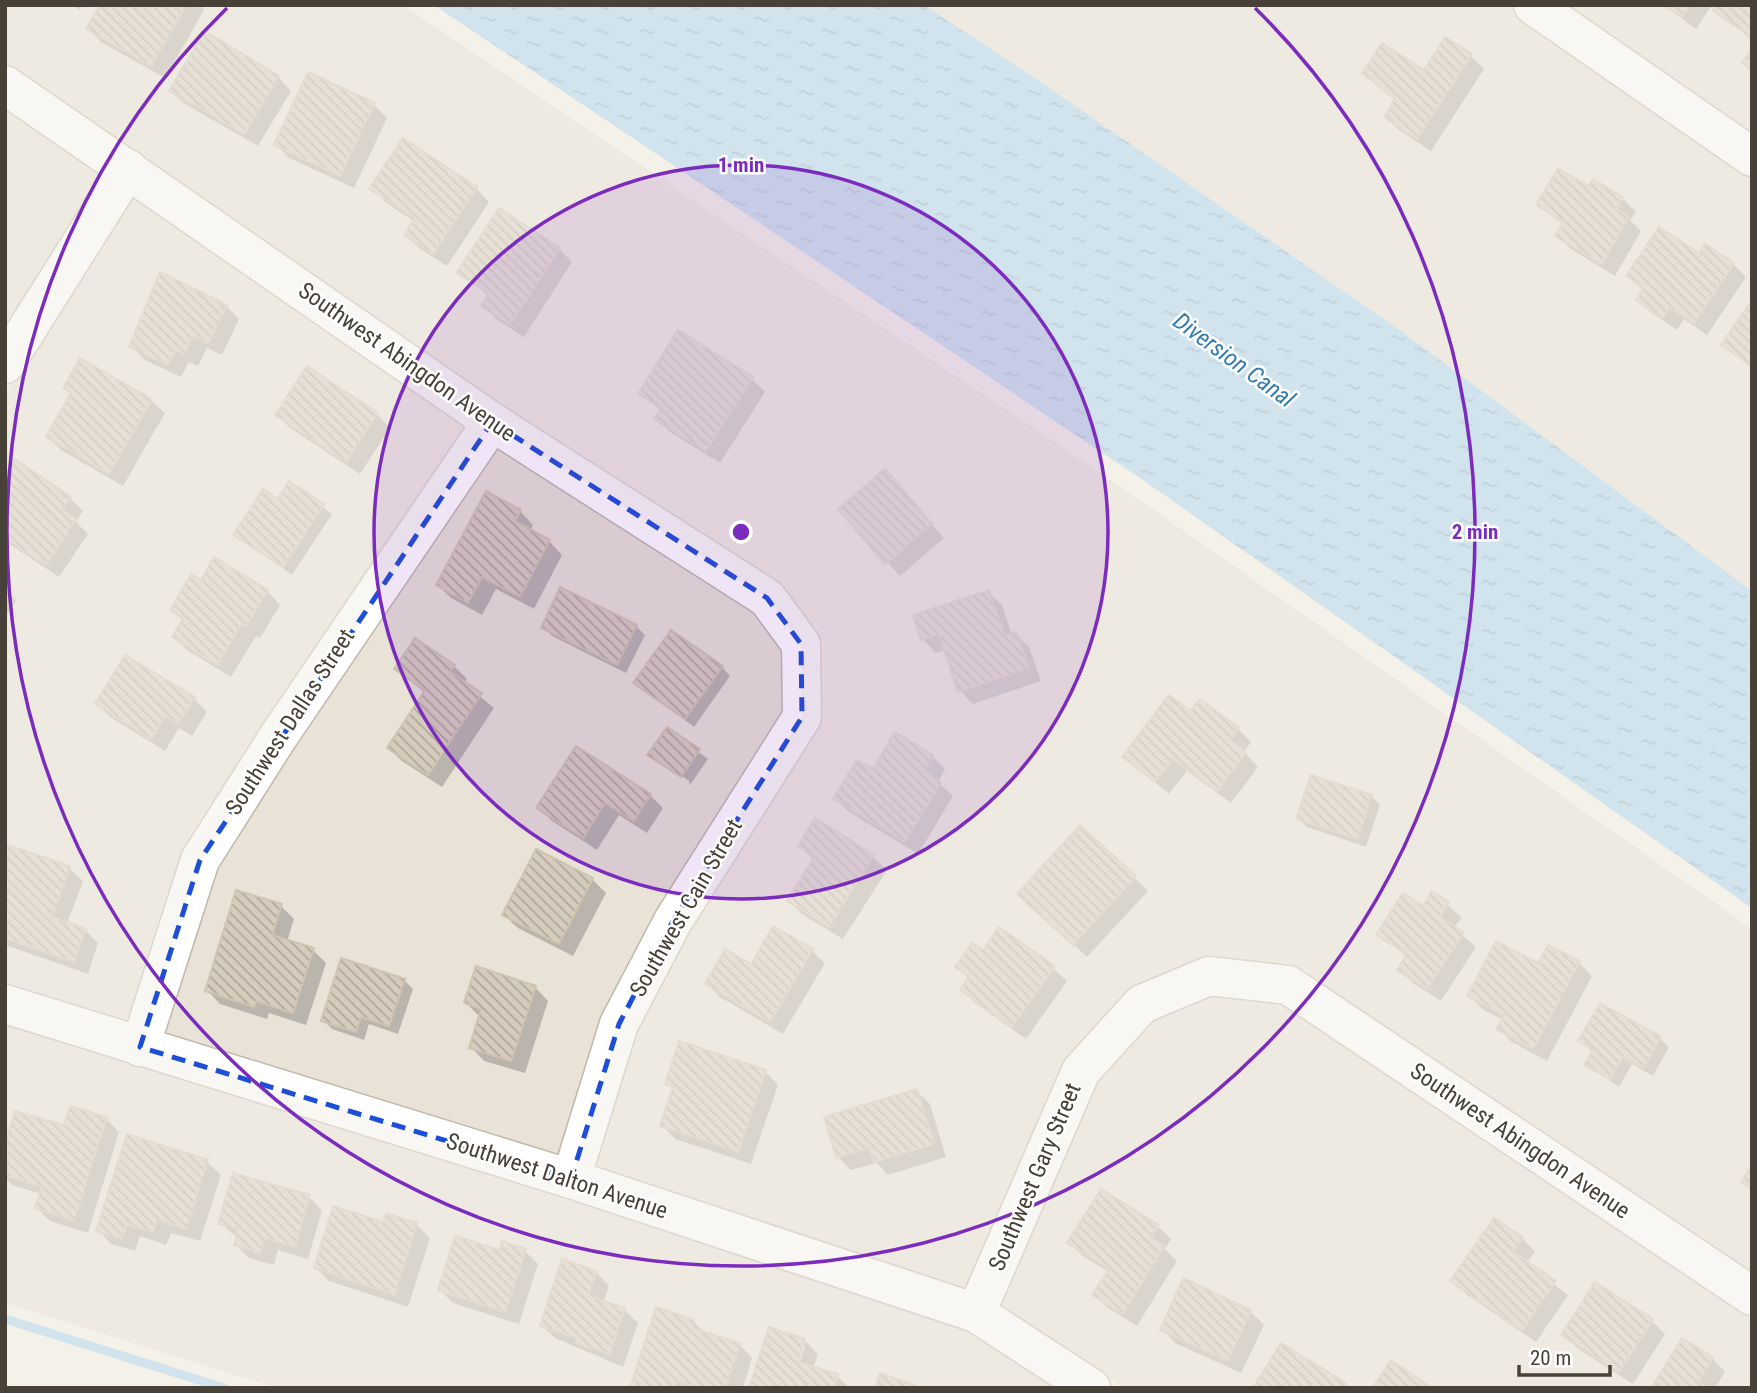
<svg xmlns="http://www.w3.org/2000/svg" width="1757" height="1393" viewBox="0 0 1757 1393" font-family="'Roboto Condensed',sans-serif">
	<defs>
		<pattern id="water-ripples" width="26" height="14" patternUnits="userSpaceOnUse" patternTransform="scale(1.75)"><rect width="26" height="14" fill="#a6d2f0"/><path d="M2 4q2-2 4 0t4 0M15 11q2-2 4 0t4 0" fill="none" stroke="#89acc3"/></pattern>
		<pattern id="building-back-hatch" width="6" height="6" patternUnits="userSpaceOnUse" patternTransform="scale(1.75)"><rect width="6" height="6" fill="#d6ccbe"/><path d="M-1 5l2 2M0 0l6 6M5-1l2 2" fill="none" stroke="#b0a79b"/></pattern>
	</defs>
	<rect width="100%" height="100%" fill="#f4f1e9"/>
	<g fill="#e8e2d7">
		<path d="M 5,5 L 403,5 L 1134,496 L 1752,929 L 1752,1275 L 1305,976 L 1306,970 L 1294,968 L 1284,961 L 1280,966 L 1137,987 L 968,1292 L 591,1167 L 633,1030 L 817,651 L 824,645 L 817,637 L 817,625 L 809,625 L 5,63 Z"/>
		<path d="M 924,5 L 1752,5 L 1752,591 L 1394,326 L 1039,81 Z"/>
		<path d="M 5,106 L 106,175 L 5,334 Z"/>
		<path d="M 132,193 L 469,427 L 266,727 L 130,1026 L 5,985 L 5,394 Z"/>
		<path d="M 495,446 L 756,611 L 785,651 L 786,712 L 561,1157 L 161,1035 L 214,867 Z"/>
		<path d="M 1210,994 L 1282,1002 L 1752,1318 L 1752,1388 L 1123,1388 L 997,1305 L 1094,1081 L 1150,1019 Z"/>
		<path d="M 5,1022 L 566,1196 L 969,1329 L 1059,1388 L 277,1388 L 5,1303 Z"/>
	</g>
	<path fill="url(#water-ripples)" d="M 434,5 L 924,5 L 1039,81 L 1394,326 L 1752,591 L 1752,908 L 1143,480 Z"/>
	<g fill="#0003" fill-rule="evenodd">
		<path d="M 72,5 L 83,5 L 80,10 Z"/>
		<path d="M 102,5 L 200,5 L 204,10 L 165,78 L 101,42 L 88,29 Z"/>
		<path d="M 1663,5 L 1712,5 L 1696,29 Z"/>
		<path d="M 1752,5 L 1752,40 L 1716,11 Z"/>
		<path d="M 1471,56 L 1484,69 L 1431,151 L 1399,130 L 1386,117 L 1396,101 L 1364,73 L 1424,73 Z"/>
		<path d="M 278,77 L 291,91 L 258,146 L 185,104 L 171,91 Z"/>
		<path d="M 374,105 L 387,118 L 354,188 L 289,158 L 276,144 Z"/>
		<path d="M 476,188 L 489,202 L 447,266 L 419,248 L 406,235 L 415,222 L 385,202 L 372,189 Z"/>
		<path d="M 1589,188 L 1622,198 L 1636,212 L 1630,220 L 1641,231 L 1615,276 L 1571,249 L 1557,236 L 1564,225 L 1538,205 Z"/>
		<path d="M 559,249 L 572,262 L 524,337 L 496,319 L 483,305 L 489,296 L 459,272 Z"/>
		<path d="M 1700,256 L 1733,264 L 1746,277 L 1707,335 L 1684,319 L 1677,330 L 1652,313 L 1639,300 L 1644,291 L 1628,276 Z"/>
		<path d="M 1752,303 L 1752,368 L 1723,345 Z"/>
		<path d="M 226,306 L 239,319 L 222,355 L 207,348 L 198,366 L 189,362 L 181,377 L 145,360 L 131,346 Z"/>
		<path d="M 679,333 L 752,379 L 765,392 L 720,463 L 670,432 L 657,419 L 661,411 L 641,393 Z"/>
		<path d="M 65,388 L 151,400 L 165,413 L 123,486 L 61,450 L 48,437 L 72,395 Z"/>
		<path d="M 377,414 L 390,428 L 360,474 L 290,428 L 277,415 Z"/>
		<path d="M 885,471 L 944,538 L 900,576 L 840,510 Z"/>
		<path d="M 5,477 L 70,498 L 83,511 L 76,522 L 88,534 L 59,577 L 5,541 Z"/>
		<path d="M 290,484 L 332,514 L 292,575 L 236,534 L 279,501 Z"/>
		<path d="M 520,511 L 533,525 L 530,531 L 549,541 L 562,555 L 534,609 L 496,589 L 482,615 L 451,598 L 438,585 Z"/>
		<path d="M 201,582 L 267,591 L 280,605 L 260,638 L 256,636 L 231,677 L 187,650 L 174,637 L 183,621 L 172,610 Z"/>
		<path d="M 5,590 L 16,601 L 5,617 Z"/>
		<path d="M 988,592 L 1002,605 L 1012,635 L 1016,634 L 1029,647 L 1041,681 L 973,704 L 960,691 L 946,649 L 936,653 L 923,639 Z"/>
		<path d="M 636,626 L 645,635 L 626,673 L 552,636 L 543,627 Z"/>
		<path d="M 454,666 L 467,679 L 464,683 L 494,708 L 442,787 L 402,761 L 389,748 L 425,693 L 396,669 Z"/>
		<path d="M 722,667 L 730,676 L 694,727 L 635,683 Z"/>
		<path d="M 194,698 L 207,712 L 192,736 L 179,728 L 165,751 L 110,717 L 97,704 Z"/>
		<path d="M 1191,713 L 1238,729 L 1251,742 L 1244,752 L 1258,767 L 1231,803 L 1187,771 L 1169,794 L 1125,757 Z"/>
		<path d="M 667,729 L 708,759 L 690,785 L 689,781 L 650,754 Z"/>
		<path d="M 932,756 L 945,769 L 938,782 L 953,796 L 918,854 L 849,812 L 835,799 L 873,772 Z"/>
		<path d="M 1312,777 L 1372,797 L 1380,805 L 1366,847 L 1307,827 L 1298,818 Z"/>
		<path d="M 650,795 L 663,808 L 647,833 L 619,815 L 597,850 L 552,821 L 539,808 Z"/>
		<path d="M 816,821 L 873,857 L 887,870 L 843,939 L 802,914 L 789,901 L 814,860 L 800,846 Z"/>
		<path d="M 1080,827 L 1148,891 L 1087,957 L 1033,907 Z"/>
		<path d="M 537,851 L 592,879 L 606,893 L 573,956 L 518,928 L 504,915 Z"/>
		<path d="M 5,858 L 69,868 L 83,881 L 67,924 L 85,930 L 98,943 L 88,974 L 5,945 Z"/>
		<path d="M 1433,893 L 1462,917 L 1454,928 L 1476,947 L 1441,1001 L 1413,983 L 1400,970 L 1407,957 L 1379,934 L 1423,909 Z"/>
		<path d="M 281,906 L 294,919 L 287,942 L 313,950 L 326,963 L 306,1025 L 269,1013 L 267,1019 L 220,1004 L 207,990 Z"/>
		<path d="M 811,950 L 825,963 L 783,1034 L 720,997 L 707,984 L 752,966 Z"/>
		<path d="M 983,952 L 1053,968 L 1067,981 L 1026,1039 L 975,1003 L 962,990 L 969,979 L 957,967 Z"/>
		<path d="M 1579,963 L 1592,976 L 1547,1061 L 1512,1042 L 1498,1029 L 1503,1020 L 1482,1009 L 1469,995 L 1539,966 Z"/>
		<path d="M 404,980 L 413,989 L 398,1034 L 369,1024 L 364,1040 L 332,1029 L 323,1020 Z"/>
		<path d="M 535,987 L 548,1001 L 525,1073 L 484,1061 L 471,1047 L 479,1016 L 466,1003 Z"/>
		<path d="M 1600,1005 L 1660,1039 L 1669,1047 L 1653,1076 L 1632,1064 L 1619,1087 L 1586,1064 L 1593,1052 L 1580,1041 Z"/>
		<path d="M 765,1071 L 778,1085 L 751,1164 L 675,1139 L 662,1125 L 674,1090 L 667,1083 Z"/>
		<path d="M 916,1091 L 930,1104 L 946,1157 L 888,1175 L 877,1163 L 851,1170 L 838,1157 Z"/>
		<path d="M 106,1119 L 119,1132 L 88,1233 L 50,1221 L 37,1208 L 41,1194 L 12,1185 L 5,1178 L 5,1150 L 65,1128 Z"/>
		<path d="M 207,1162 L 221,1175 L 200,1241 L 171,1233 L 166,1245 L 140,1236 L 135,1251 L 111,1244 L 98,1230 Z"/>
		<path d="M 309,1197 L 322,1210 L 308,1259 L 278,1250 L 274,1265 L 249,1258 L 236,1245 L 238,1238 L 220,1223 Z"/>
		<path d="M 387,1215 L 417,1225 L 430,1238 L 408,1307 L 329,1281 L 316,1268 L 384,1224 Z"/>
		<path d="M 1158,1226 L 1171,1239 L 1165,1249 L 1177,1261 L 1137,1326 L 1108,1308 L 1095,1295 L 1109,1272 L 1083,1256 L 1069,1243 Z"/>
		<path d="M 1522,1238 L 1535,1252 L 1527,1263 L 1568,1295 L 1536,1342 L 1466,1294 L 1453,1281 Z"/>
		<path d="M 525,1251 L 538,1264 L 519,1324 L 453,1303 L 440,1290 L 501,1252 Z"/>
		<path d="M 596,1272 L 609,1286 L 603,1303 L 624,1310 L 638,1323 L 623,1367 L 555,1338 L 542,1325 Z"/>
		<path d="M 1596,1284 L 1652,1321 L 1665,1334 L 1633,1384 L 1577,1348 L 1564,1335 Z"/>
		<path d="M 1250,1311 L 1264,1325 L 1241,1373 L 1175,1343 L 1162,1329 Z"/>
		<path d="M 693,1321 L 706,1334 L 739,1344 L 752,1358 L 743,1388 L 632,1388 Z"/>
		<path d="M 804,1340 L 818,1354 L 813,1368 L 837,1376 L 849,1388 L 751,1388 ZM 801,1346 L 805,1346 L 797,1370 L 794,1369 Z"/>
		<path d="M 1712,1358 L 1725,1372 L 1715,1388 L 1653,1388 Z"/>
	</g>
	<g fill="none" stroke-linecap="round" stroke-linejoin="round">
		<path stroke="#a6d2f0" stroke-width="9" d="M 5,1319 L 224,1388"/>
	</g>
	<g fill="url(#building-back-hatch)" stroke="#d0c4b1" stroke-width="2">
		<path d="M 100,5 L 186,5 L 151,66 L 86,29 Z"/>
		<path d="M 1664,5 L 1690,5 L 1682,17 Z"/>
		<path d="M 1717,5 L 1752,5 L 1752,37 L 1713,11 Z"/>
		<path d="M 205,31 L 279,76 L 244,134 L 169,91 Z"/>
		<path d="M 1445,37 L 1472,54 L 1417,139 L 1384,117 L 1395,99 L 1362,73 L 1382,43 L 1424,70 Z"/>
		<path d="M 1752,49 L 1752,70 L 1742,63 Z"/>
		<path d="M 308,72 L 375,103 L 340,176 L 274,145 Z"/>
		<path d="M 403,138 L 477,187 L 433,254 L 404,235 L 415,218 L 369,189 Z"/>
		<path d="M 1558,168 L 1588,186 L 1593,179 L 1623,197 L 1616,209 L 1629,217 L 1602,264 L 1555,236 L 1564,222 L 1536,205 Z"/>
		<path d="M 499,208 L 560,248 L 510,325 L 481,306 L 489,293 L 456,273 Z"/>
		<path d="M 1659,227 L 1699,253 L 1705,244 L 1734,263 L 1694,323 L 1670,307 L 1663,318 L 1636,300 L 1644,288 L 1626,276 Z"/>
		<path d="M 160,272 L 227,305 L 208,343 L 193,336 L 184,354 L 175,350 L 168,365 L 129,347 Z"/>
		<path d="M 1752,300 L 1752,366 L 1721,345 Z"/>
		<path d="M 678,330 L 753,377 L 706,451 L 654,419 L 661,408 L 638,394 Z"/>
		<path d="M 80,358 L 152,399 L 109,474 L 46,437 L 71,393 L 63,388 Z"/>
		<path d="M 307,366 L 378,413 L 346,462 L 275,415 Z"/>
		<path d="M 15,459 L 71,497 L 62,510 L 76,519 L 46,565 L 5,538 L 5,474 Z"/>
		<path d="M 885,469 L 932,524 L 885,564 L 838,509 Z"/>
		<path d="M 289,481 L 324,504 L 283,567 L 233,535 L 263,489 L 278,499 Z"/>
		<path d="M 486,491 L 521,510 L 515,521 L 550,540 L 520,597 L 482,577 L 468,603 L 436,585 Z"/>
		<path d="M 214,557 L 268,590 L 246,626 L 242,624 L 217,665 L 172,637 L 183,619 L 170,610 L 191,574 L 201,580 Z"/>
		<path d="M 560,587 L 637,625 L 617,665 L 541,628 Z"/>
		<path d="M 989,590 L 1005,636 L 1016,632 L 1029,668 L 958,692 L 939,634 L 921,640 L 913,615 Z"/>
		<path d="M 671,630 L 723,666 L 685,719 L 633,683 Z"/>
		<path d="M 415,638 L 455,665 L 450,672 L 482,693 L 428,775 L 387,748 L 425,690 L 394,669 Z"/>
		<path d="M 125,655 L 195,697 L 178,724 L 165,716 L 151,739 L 95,704 Z"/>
		<path d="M 1169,695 L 1190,711 L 1200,699 L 1239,728 L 1230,740 L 1246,752 L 1217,791 L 1173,759 L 1155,782 L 1122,757 Z"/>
		<path d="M 667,727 L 700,749 L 681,777 L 647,755 Z"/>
		<path d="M 895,732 L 933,755 L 923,771 L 941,782 L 905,842 L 833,799 L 857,760 L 873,769 Z"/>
		<path d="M 576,746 L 651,794 L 634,821 L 605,803 L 583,838 L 536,808 Z"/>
		<path d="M 1311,775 L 1372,795 L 1358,839 L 1296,819 Z"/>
		<path d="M 815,818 L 874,855 L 829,927 L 787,901 L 815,856 L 798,846 Z"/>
		<path d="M 1080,825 L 1136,876 L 1073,945 L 1017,894 Z"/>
		<path d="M 8,845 L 70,866 L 52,917 L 86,929 L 74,962 L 5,938 L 5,852 Z"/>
		<path d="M 536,849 L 593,878 L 559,944 L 502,915 Z"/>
		<path d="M 236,890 L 282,904 L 272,935 L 314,948 L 293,1013 L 256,1001 L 254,1007 L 205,991 Z"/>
		<path d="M 1432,891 L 1449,902 L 1440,917 L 1464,932 L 1427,989 L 1397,970 L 1407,954 L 1376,935 L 1403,893 L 1423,906 Z"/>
		<path d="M 773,926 L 813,949 L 770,1022 L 705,984 L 725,949 L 751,964 Z"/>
		<path d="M 999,927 L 1055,966 L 1012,1027 L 960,990 L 969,977 L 955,967 L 972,943 L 983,950 Z"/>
		<path d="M 1496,941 L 1538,963 L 1548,945 L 1580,961 L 1533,1049 L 1496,1029 L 1504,1015 L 1467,996 Z"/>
		<path d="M 341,958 L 405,979 L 389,1026 L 361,1017 L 356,1032 L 321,1021 Z"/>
		<path d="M 476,966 L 536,986 L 511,1061 L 469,1048 L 481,1009 L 464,1003 Z"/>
		<path d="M 1600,1003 L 1661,1037 L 1644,1068 L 1623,1057 L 1610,1079 L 1584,1065 L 1593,1049 L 1578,1041 Z"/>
		<path d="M 679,1041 L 766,1070 L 738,1152 L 660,1126 L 673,1087 L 665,1084 Z"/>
		<path d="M 917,1089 L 934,1144 L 874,1162 L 869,1148 L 836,1158 L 824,1117 Z"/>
		<path d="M 70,1106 L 107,1117 L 74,1221 L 35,1208 L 42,1187 L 5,1175 L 5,1144 L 15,1111 L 64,1125 Z"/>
		<path d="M 127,1134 L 208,1160 L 186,1229 L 157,1220 L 153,1232 L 127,1224 L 122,1239 L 96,1231 Z"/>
		<path d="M 1752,1166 L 1752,1189 L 1741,1182 Z"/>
		<path d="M 233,1173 L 310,1195 L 295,1247 L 265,1238 L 260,1253 L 234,1245 L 238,1229 L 218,1224 Z"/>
		<path d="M 1101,1189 L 1159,1225 L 1151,1238 L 1164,1246 L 1123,1314 L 1092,1295 L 1109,1269 L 1067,1243 Z"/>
		<path d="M 333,1206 L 383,1222 L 386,1213 L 417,1223 L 395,1295 L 314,1268 Z"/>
		<path d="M 1494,1218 L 1523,1237 L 1513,1252 L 1556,1281 L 1522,1330 L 1450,1281 Z"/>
		<path d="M 455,1236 L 500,1250 L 502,1241 L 526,1249 L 505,1312 L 438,1290 Z"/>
		<path d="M 562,1259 L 597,1271 L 588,1296 L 625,1308 L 610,1354 L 576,1343 L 577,1338 L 540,1326 Z"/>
		<path d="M 1183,1278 L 1251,1310 L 1228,1361 L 1160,1330 Z"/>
		<path d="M 1595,1282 L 1653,1319 L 1619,1372 L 1561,1335 Z"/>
		<path d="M 656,1307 L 694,1320 L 692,1328 L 740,1343 L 725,1388 L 699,1388 L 677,1381 L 675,1388 L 630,1388 Z"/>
		<path d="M 769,1327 L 805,1339 L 798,1362 L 838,1374 L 834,1388 L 749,1388 Z"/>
		<path d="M 1682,1338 L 1713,1357 L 1698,1382 L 1707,1388 L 1651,1388 Z"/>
		<path d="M 1281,1343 L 1346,1383 L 1343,1388 L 1253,1388 Z"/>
		<path d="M 1391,1360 L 1432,1388 L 1373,1387 Z"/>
		<path d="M 880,1373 L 921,1388 L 875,1388 Z"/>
	</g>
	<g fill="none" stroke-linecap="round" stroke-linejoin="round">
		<defs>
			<g id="minor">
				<path d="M 1533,5 L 1752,157"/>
				<path d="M 5,85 L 492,422 L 767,598 L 801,644 L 802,717 L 673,921 L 619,1024 L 571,1179"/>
				<path d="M 5,364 L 128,169"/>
				<path d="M 5,1004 L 571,1179 L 976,1313 L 1091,1388"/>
				<path d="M 140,1047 L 200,860 L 278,737 L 492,422"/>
				<path d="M 976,1313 L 1081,1071 L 1142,1004 L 1209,976 L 1288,985 L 1752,1296"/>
			</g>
		</defs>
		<use href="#minor" stroke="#c0b8ab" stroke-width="41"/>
		<use href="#minor" stroke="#fff" stroke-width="38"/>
	</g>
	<path d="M0 0H1757V1393H0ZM 492,422 L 767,598 L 801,644 L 802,717 L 673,921 L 619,1024 L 571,1179 L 140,1047 L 200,860 Z" fill="#f4f1e9" fill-opacity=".55" fill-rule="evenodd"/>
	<path fill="none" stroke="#1d4ed8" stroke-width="5" stroke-dasharray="14 9" stroke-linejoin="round" d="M 492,422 L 767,598 L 801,644 L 802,717 L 673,921 L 619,1024 L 571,1179 L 140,1047 L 200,860 Z"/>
	<circle cx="741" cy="532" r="367" fill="#7b2cbf" fill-opacity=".12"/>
	<g fill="none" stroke="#7b2cbf" stroke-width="3.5">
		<circle cx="741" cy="532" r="367"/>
		<path d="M1255 8A734 734 0 1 1 227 8"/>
	</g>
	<g text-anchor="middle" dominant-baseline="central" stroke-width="5" stroke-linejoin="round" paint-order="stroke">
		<g font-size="23" fill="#484137" stroke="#fff">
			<text transform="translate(407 362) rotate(35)">Southwest Abingdon Avenue</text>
			<text transform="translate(290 722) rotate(-57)">Southwest Dallas Street</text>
			<text transform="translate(686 908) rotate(-60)">Southwest Cain Street</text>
			<text transform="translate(1520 1141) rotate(34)">Southwest Abingdon Avenue</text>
			<text transform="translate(557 1176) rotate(18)">Southwest Dalton Avenue</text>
			<text transform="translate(1035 1177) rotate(-67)">Southwest Gary Street</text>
		</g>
		<g font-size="24" font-style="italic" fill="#317cb3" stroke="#fff">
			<text transform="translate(1234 360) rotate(36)">Diversion Canal</text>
		</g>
	</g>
	<circle cx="741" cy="532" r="10" fill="#7b2cbf" stroke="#fff" stroke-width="3.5"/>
	<g font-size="21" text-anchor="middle" font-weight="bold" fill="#7b2cbf" stroke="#fff" stroke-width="5" stroke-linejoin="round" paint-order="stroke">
		<text x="741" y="172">1 min</text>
		<text x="1475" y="539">2 min</text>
	</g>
	<rect width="1757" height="1393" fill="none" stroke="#484137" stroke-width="14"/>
	<path d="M1519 1365v10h91v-10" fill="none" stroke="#484137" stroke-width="3.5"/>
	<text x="1530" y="1365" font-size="21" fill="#484137" stroke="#ffffff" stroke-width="5" paint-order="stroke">20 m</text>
</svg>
